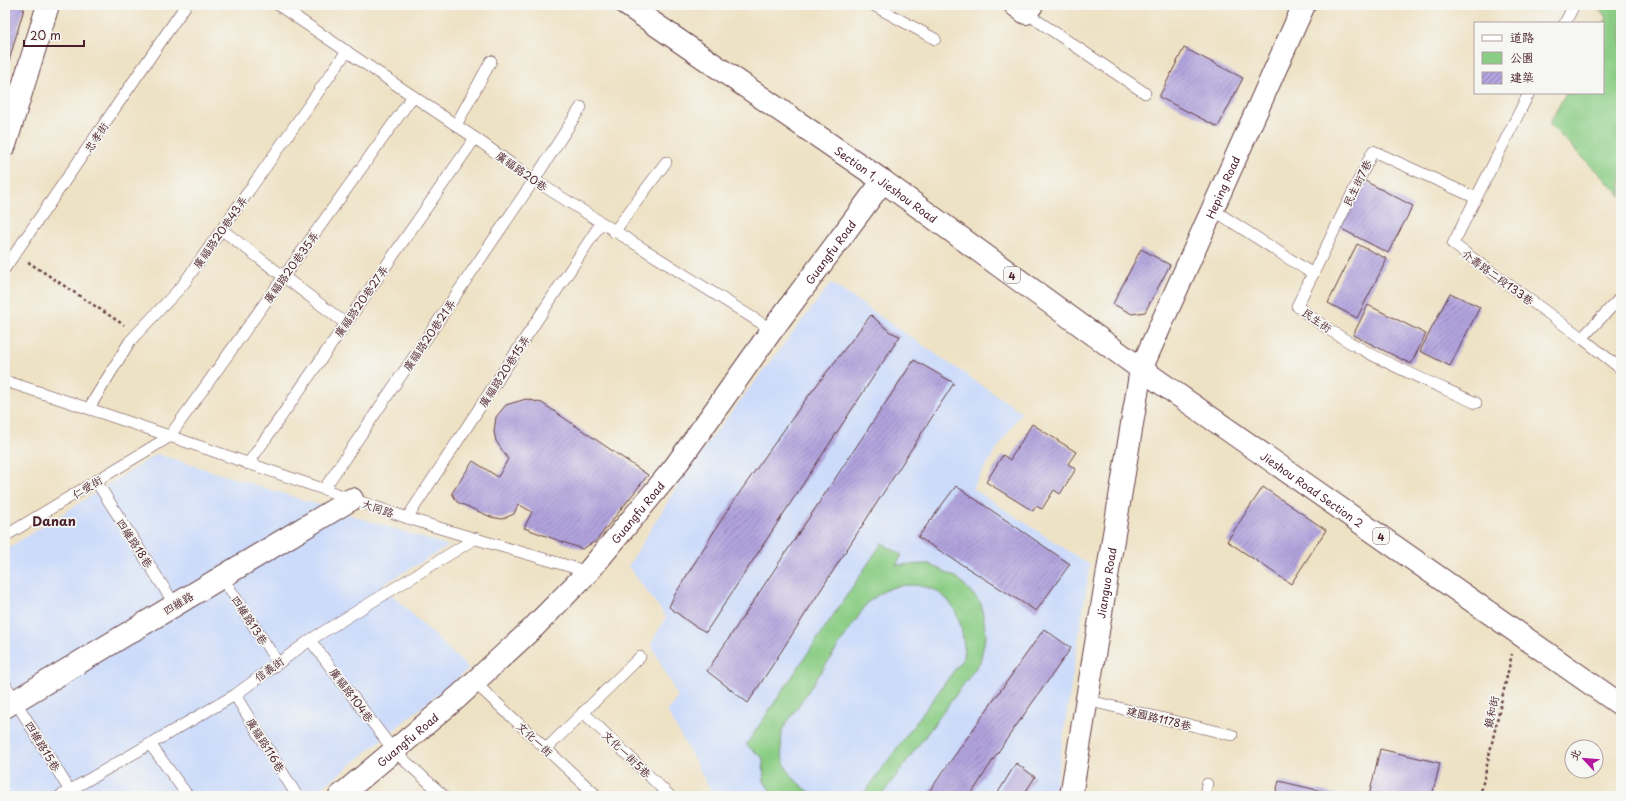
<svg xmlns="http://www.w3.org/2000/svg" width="1626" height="801" viewBox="0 0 1626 801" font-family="'Playpen Sans','LXGW WenKai TC',sans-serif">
	<defs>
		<pattern id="building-hatch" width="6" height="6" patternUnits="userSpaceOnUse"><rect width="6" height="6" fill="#b1a3dd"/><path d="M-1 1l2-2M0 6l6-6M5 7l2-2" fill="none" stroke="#9284b3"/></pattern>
	</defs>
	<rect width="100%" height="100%" fill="#f6f6f2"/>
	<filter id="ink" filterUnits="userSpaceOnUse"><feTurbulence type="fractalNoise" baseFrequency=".025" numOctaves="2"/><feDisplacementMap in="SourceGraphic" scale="8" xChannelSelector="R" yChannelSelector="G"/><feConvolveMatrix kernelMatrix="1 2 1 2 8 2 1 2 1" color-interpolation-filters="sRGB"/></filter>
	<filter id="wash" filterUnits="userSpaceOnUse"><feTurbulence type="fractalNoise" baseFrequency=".012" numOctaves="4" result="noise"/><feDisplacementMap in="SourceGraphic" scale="16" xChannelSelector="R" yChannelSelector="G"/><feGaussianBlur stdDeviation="0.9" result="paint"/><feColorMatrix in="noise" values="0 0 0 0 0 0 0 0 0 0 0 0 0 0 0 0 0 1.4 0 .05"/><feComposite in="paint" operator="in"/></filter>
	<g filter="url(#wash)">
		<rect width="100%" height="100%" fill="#eee2c5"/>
		<g fill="#ccdbfa">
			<path d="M 831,283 L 1021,412 L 972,488 L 1090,565 L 1054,796 L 714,796 L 667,711 L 678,697 L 651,644 L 666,617 L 628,566 L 689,467 Z"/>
			<path d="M 157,454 L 449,546 L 382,585 L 469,669 L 312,796 L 5,796 L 5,550 Z"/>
		</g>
		<g fill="#8bcd85" stroke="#6a7658">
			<path d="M 1595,5 L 1621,5 L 1621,196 L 1549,124 L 1566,93 L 1603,93 L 1603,25 L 1607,18 Z"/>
			<path d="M 882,543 L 902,555 L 896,565 L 929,564 L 959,579 L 981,603 L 986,634 L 980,662 L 881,796 L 857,796 L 865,792 L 964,657 C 964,626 956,591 920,586 C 909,584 897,585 886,590 C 880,593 874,598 868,602 L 782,730 C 782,736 781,743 781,749 C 783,771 800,789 819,796 L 774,796 L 764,781 L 763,758 L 746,745 Z"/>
		</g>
		<g id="blocks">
			<g fill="url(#building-hatch)">
				<path d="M 5,5 L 25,5 L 5,75 Z"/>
				<path d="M 1184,48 L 1243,78 L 1218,127 L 1159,97 Z"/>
				<path d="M 1361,179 L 1413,206 L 1388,253 L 1336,226 Z"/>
				<path d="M 1357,244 L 1387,259 L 1357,318 L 1328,303 Z"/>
				<path d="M 1141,249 L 1170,265 L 1145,312 L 1132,314 L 1113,304 Z"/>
				<path d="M 1450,293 L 1480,307 L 1450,366 L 1420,351 Z"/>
				<path d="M 1368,305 L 1426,334 L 1411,364 L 1353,335 Z"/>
				<path d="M 871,315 L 890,332 L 900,336 L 706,632 L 693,625 L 669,607 L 674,596 L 730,506 L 806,399 Z"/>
				<path d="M 914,360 L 954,383 L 748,703 L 707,671 Z"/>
				<path d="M 526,399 L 542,403 L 648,475 L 596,541 L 582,549 L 524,528 L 532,512 L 518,504 L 514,514 L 502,519 L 491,517 L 457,502 L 452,493 L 473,461 L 498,477 L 508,459 L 496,441 L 494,432 L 496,417 L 506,405 Z"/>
				<path d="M 1032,424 L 1076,452 L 1068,464 L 1076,469 L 1060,494 L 1054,490 L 1042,509 L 1036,506 L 1033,511 L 986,482 L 1003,455 L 1010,460 Z"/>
				<path d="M 956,486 L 1070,564 L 1036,611 L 918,537 Z"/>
				<path d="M 1263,487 L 1326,530 L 1291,584 L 1227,541 Z"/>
				<path d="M 1044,629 L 1071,648 L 1004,743 L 970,796 L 926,796 Z"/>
				<path d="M 1380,749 L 1440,763 L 1432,796 L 1369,796 Z"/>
				<path d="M 1016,763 L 1035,777 L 1023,796 L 996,796 Z"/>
				<path d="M 1279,781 L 1338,795 L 1338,796 L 1275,796 Z"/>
			</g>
		</g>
	</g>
	<g filter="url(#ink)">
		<use href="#blocks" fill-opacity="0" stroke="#633c42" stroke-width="1"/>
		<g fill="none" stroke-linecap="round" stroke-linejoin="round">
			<defs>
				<g id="service">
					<path d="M 278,5 L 475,138 L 534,180 L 772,330"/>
					<path d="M 873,5 L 935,39"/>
					<path d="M 1026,13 L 1145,93"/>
					<path d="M 1565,23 L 1574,5"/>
					<path d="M 1529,93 L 1453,244 L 1582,338 L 1621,369"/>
					<path d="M 456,125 L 491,61"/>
					<path d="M 1212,209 L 1313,274 L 1297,306 C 1350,350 1414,375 1476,403"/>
					<path d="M 222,230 L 345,323"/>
					<path d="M 614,232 L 666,162"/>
					<path d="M 5,268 L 186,5"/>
					<path d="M 1313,274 L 1373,151 L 1476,198"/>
					<path d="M 1582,338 L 1621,297"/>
					<path d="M 5,381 C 139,424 271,472 405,517 C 465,537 527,553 588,572"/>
					<path d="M 89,408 L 130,341 L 182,286 L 347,51"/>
					<path d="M 248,464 L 475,138"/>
					<path d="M 96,481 L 175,605"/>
					<path d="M 324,489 L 534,180 L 581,107"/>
					<path d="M 407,518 L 601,223"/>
					<path d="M 5,536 L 169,437 L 413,96"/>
					<path d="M 222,577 L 278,663"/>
					<path d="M 310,640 L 394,751 L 444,796"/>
					<path d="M 474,682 L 597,796"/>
					<path d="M 5,684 L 73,796"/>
					<path d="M 235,695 L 297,796"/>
					<path d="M 1086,700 L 1232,735"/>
					<path d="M 583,712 L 670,796"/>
					<path d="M 150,744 L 188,796"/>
					<path d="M 546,749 L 640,657"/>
					<path d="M 60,796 L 235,695 L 310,640 L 476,538"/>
					<path d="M 1205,796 L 1207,784"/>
				</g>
				<g id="minor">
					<path d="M 1015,5 L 1026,13 L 1032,5"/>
					<path d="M 5,145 L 48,5"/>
					<path d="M 5,707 L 352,499"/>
				</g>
				<g id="tertiary">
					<path id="s1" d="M 340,796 L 458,697 L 533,628 L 588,572 L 674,468 L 772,330 L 883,181"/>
					<path id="s2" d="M 1071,796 L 1141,369 L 1304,5"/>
				</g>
				<g id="primary">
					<path id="s3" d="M 627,5 L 883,181 L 1141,369 L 1621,705"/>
				</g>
			</defs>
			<use href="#service" stroke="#633c42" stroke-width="12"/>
			<use href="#minor" stroke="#633c42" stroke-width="24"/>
			<use href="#tertiary" stroke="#633c42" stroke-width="24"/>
			<use href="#primary" stroke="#633c42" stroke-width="24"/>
			<g stroke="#633c42" stroke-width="2.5" stroke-dasharray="3 3" stroke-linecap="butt">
				<path d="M 28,262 L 124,325"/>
				<path d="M 1480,796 L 1512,654"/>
			</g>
			<use href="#service" stroke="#fff" stroke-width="11"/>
			<use href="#minor" stroke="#fff" stroke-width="22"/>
			<use href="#tertiary" stroke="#fff" stroke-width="22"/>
			<use href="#primary" stroke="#fff" stroke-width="22"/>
		</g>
	</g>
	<g text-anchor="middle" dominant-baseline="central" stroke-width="3.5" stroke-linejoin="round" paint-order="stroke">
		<g fill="#f6f6f2" stroke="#7e6067" stroke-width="1">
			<rect x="1004" y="267" width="16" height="16" rx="3"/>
			<rect x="1373" y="528" width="16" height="16" rx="3"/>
		</g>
		<g font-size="10" font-weight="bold" fill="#4a1f2b">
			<text x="1012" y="275">4</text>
			<text x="1381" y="536">4</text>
		</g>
		<g font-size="11" fill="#4a1f2b" stroke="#f6f6f2">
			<text transform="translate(96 137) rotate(-56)">忠孝街</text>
			<text transform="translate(522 171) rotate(35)">廣福路20巷</text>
			<text transform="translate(1357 183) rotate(-64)">民生街7巷</text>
			<text stroke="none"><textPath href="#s3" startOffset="315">Section 1, Jieshou Road</textPath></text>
			<text stroke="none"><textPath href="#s2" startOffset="632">Heping Road</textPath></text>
			<text transform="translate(220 232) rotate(-55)">廣福路20巷43弄</text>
			<text stroke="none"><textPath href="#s1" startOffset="736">Guangfu Road</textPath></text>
			<text transform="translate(291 267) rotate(-54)">廣福路20巷35弄</text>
			<text transform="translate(1498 277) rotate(36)">介壽路二段133巷</text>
			<text transform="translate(361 301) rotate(-55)">廣福路20巷27弄</text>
			<text transform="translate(1317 320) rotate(35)">民生街</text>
			<text transform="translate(429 335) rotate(-56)">廣福路20巷21弄</text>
			<text transform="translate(504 371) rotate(-57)">廣福路20巷15弄</text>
			<text transform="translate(87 487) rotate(-31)">仁愛街</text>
			<text stroke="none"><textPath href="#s3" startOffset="839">Jieshou Road Section 2</textPath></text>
			<text transform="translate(378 508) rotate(19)">大同路</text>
			<text stroke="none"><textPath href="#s1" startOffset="412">Guangfu Road</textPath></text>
			<text transform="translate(135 543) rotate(57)">四維路18巷</text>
			<text stroke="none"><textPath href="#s2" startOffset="216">Jianguo Road</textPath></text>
			<text transform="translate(178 603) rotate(-31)">四維路</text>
			<text transform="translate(250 620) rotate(57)">四維路13巷</text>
			<text transform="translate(269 669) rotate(-36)">信義街</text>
			<text transform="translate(352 695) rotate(53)">廣福路104巷</text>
			<text transform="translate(1491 712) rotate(-77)">銀和街</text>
			<text transform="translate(1159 718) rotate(14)">建國路1178巷</text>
			<text transform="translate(535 739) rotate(43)">文化一街</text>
			<text stroke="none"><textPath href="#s1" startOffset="88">Guangfu Road</textPath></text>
			<text transform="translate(266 745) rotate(58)">廣福路116巷</text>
			<text transform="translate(43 746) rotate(59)">四維路15巷</text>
			<text transform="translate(627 754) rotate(44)">文化一街5巷</text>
		</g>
		<g font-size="13" font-weight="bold" fill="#4a1f2b" stroke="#f6f6f2">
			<text x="54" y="520">Danan</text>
		</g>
	</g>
	<rect width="1626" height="801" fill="none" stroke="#f6f6f2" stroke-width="20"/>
	<rect x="1474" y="22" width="130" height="72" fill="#f6f6f2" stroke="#b1a0a2"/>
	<rect x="1482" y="35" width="20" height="6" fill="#ffffff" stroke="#b1a0a2"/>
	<text x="1510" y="42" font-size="12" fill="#4a1f2b">道路</text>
	<rect x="1482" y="52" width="20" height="12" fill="#8bcd85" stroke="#b1a0a2"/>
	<text x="1510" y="62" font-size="12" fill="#4a1f2b">公園</text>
	<rect x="1482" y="72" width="20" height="12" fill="url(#building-hatch)" stroke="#b1a0a2"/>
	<text x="1510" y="82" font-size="12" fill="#4a1f2b">建築</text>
	<g transform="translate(1584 759) rotate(296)"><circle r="19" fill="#f6f6f2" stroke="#b1a0a2"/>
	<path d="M0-3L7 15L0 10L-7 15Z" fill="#b5179e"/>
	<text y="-6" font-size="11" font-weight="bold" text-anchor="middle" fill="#4a1f2b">北</text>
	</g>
	<path d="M24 40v6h60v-6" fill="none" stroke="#4a1f2b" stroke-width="2"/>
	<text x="30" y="40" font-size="12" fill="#4a1f2b" stroke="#f6f6f2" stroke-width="3" paint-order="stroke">20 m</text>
</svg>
